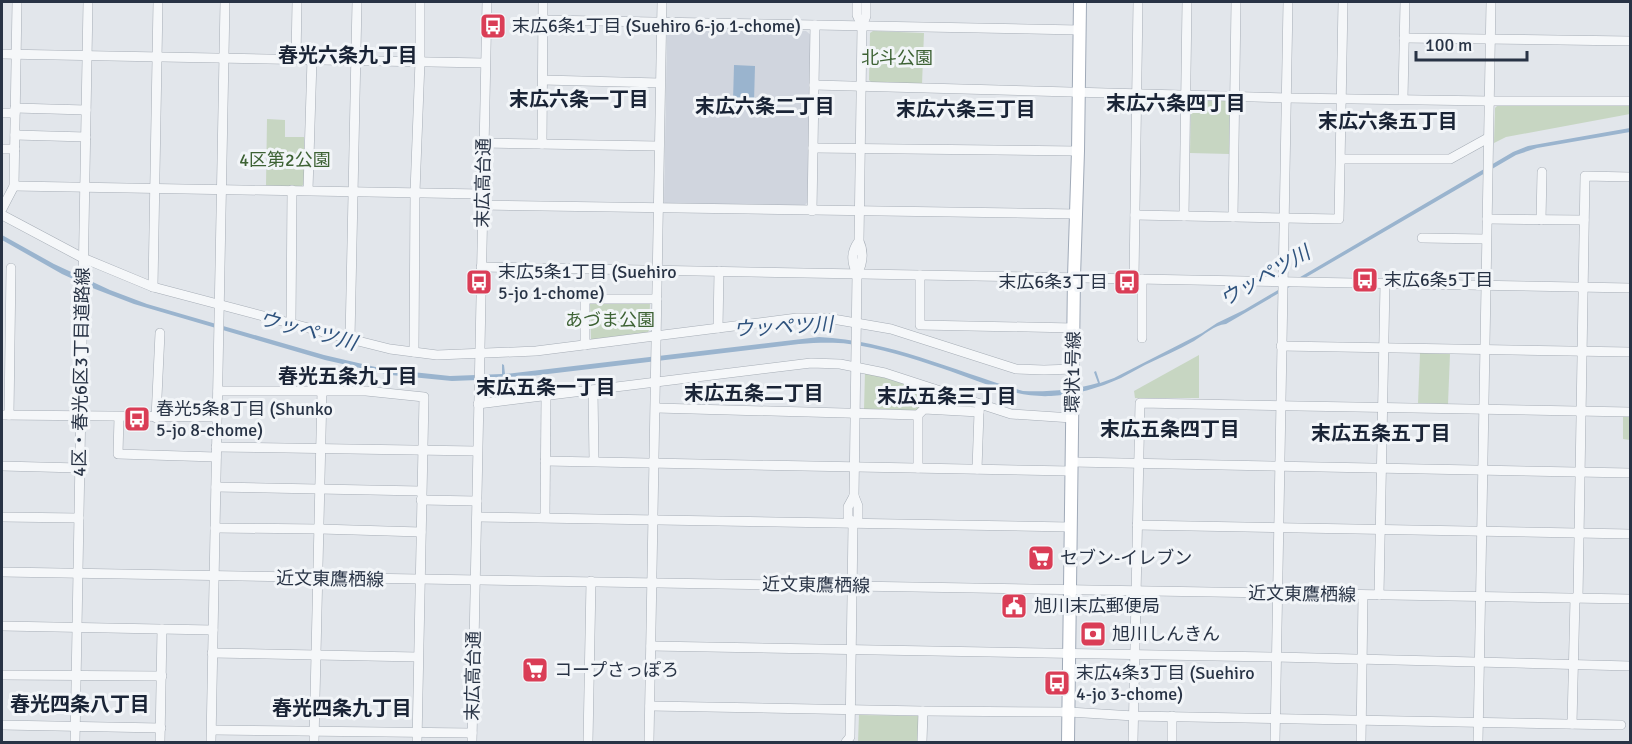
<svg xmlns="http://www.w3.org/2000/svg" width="1632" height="744" viewBox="0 0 1632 744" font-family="Signika,'Noto Sans JP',sans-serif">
	<rect width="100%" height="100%" fill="#e2e6eb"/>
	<path fill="#d0d5de" d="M 671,28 L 806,31 L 812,36 L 808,202 L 804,206 L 666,205 L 664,202 L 667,32 Z"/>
	<g fill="#c7d6c2">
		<path d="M 873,31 L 924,33 L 922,84 L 872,83 L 869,80 L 870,33 Z"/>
		<path d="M 1194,101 L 1226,101 L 1230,104 L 1229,154 L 1190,153 L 1191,103 Z"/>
		<path d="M 1499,104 L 1630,104 L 1630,114 L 1506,137 L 1494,143 L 1495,108 Z"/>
		<path d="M 267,119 L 285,120 L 285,137 L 304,137 L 305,183 L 301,187 L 266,186 Z"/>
		<path d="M 592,301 L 650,303 L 649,330 L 647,334 L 591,340 L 590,304 Z"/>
		<path d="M 1420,353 L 1450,354 L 1448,404 L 1418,403 Z"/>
		<path d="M 1199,355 L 1199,398 L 1135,398 L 1134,391 Z"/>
		<path d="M 865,372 L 887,377 L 974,405 L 974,408 L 925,405 L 912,413 L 864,410 Z"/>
		<path d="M 1623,416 L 1630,417 L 1630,440 L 1623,439 Z"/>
		<path d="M 859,715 L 921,716 L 920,742 L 858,742 Z"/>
	</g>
	<g fill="#9ab4ce">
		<path d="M 734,65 L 755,66 L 754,102 L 733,101 Z"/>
		<path d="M 1630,128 L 1630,132 L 1537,148 L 1516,155 L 1226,324 C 1214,325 1204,335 1194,341 C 1178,350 1161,357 1145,365 C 1137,369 1129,374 1121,378 C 1099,388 1075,395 1051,396 C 1013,398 977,380 941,368 C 911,358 880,348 849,344 C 832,342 816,343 799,344 L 506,379 L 505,393 L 503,393 L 503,379 L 452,381 L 391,375 L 325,360 L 134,304 L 95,289 L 62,274 L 2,240 L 2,235 L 54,264 L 110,290 L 147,304 L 324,355 L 384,369 L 450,376 L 502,374 L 502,364 L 504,365 L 505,374 L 819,337 C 892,341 954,371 1023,391 C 1048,392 1074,390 1098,383 L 1094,372 L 1096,371 L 1100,383 L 1114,378 L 1202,333 L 1217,323 L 1244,310 L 1513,152 L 1528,146 Z"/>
	</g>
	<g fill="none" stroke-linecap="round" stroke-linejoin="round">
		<defs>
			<g id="minor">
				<path d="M 857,2 L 857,15 L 862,26"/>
				<path d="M 543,20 L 1080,30"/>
				<path d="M 1404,38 L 1630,41"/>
				<path d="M 2,54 L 485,63"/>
				<path d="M 296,59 L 297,2"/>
				<path d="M 543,80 L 660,83"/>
				<path d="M 814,85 L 1287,98 L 1490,101 L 1630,101"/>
				<path d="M 1403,99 L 1405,2"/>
				<path d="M 15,108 L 86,110"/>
				<path d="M 2,113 L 15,113"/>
				<path d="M 15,135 L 86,137"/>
				<path d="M 483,143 L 659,146"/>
				<path d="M 542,144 L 543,2"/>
				<path d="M 813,148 L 1078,151"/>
				<path d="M 2,149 L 15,149"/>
				<path d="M 1341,159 L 1450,159 L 1488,138"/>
				<path d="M 14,186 L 482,194"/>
				<path d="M 308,190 L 312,59"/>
				<path d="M 482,205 L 1077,214"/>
				<path d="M 2,209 L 14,186 L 17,2"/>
				<path d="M 812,211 L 815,25"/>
				<path d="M 2,215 L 83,258 L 153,287 L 350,339 L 390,349 L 437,355 L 536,351 L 797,318 L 827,318 L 891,329 L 1016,369 L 1044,370 L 1074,369"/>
				<path d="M 1135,215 L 1339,219 L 1343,2"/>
				<path d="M 1184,216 L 1187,2"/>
				<path d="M 1233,217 L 1236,2"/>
				<path d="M 1487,219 L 1584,220"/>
				<path d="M 1541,220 L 1542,172"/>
				<path d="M 1422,238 L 1486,239"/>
				<path d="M 859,241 C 851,252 851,261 857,274 C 863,263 864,252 859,241 L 862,26 L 866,16 L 866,2"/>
				<path d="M 481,267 L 1630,288"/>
				<path d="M 920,275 L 920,325 L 1074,328"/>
				<path d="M 1134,278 L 1138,2"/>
				<path d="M 1142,279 L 1142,338"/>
				<path d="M 153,287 L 158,2"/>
				<path d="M 291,323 L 292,190"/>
				<path d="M 718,328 L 719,271"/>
				<path d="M 350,339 L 357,2"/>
				<path d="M 585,345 L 585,299 L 657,299"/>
				<path d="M 1281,346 L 1630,352"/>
				<path d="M 414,352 L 415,192 L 420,61 L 420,2"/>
				<path d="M 593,390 L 594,461"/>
				<path d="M 218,391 L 366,391 L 424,397 L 417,742"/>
				<path d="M 478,404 L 811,363 L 840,364 L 885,373 L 1011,414 L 1072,418"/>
				<path d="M 656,408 L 918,415"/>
				<path d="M 2,415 L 217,417"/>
				<path d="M 9,415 L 11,268"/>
				<path d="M 119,417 L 118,454 L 216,457"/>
				<path d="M 156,418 L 160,333"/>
				<path d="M 216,447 L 477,451"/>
				<path d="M 545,461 L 1071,471"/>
				<path d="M 1072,462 L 1630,473"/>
				<path d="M 2,466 L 79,468"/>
				<path d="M 918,468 L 918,415 L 924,409 L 979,412 L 980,404"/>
				<path d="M 977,469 L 979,412"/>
				<path d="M 216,487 L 421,491"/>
				<path d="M 421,500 L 477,501"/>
				<path d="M 2,517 L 79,518"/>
				<path d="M 477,517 L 1070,527"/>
				<path d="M 545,517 L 546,396"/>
				<path d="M 853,524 L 858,518 L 858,506 L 854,496 L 857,274"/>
				<path d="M 1137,525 L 1630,534"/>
				<path d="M 215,528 L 320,529 L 421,532"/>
				<path d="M 2,572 L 1630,599"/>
				<path d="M 1379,595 L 1385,283"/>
				<path d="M 1578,598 L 1585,176 L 1630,177"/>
				<path d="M 2,626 L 213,630"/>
				<path d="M 651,646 L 1276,657 L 1630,666"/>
				<path d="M 212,653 L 418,657"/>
				<path d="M 2,675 L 162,676"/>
				<path d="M 650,706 L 923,711 L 1069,712 L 1134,716 L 1621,725"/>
				<path d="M 1172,716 L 1172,742"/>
				<path d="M 1572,724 L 1575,598"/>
				<path d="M 2,725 L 161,728"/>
				<path d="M 212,730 L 472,733"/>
				<path d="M 75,742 L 88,2"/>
				<path d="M 160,742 L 162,629"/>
				<path d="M 211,742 L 225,2"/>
				<path d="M 314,742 L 322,391"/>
				<path d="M 472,742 L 487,2"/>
				<path d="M 588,742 L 591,581"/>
				<path d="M 649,742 L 662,2"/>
				<path d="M 846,742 L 850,737 L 853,524 L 848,517 L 848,507 L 854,496"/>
				<path d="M 922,742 L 923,711"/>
				<path d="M 1133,742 L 1140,403 L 1630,412"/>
				<path d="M 1275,742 L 1288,2"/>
				<path d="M 1361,742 L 1363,595"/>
				<path d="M 1478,742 L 1491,2"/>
			</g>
			<path id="major" d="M 1068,742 L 1074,277 L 1078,151 L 1080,2"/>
		</defs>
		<use href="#minor" stroke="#a6adb6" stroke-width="10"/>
		<use href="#major" stroke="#a0aab8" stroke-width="14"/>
		<use href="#minor" stroke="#f5f7f9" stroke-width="9"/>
		<use href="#major" stroke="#fff" stroke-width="12"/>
	</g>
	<defs>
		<symbol id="bus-square" viewBox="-11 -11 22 22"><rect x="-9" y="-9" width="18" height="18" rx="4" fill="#da3d56" stroke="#f2f5f8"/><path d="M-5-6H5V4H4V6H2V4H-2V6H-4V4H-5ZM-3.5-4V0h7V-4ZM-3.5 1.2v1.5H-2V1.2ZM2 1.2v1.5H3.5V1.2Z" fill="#fff"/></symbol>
		<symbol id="supermarket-square" viewBox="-11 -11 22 22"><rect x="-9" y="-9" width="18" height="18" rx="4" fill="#da3d56" stroke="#f2f5f8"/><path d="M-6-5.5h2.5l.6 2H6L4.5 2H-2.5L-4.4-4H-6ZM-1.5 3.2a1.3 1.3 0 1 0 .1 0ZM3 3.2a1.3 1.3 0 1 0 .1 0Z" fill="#fff"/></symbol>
		<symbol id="civic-square" viewBox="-11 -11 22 22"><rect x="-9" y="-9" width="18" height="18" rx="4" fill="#da3d56" stroke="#f2f5f8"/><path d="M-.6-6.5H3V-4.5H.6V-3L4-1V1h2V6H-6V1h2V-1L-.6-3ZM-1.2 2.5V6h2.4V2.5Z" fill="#fff"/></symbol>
		<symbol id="bank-square" viewBox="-11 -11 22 22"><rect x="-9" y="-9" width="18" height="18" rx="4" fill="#da3d56" stroke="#f2f5f8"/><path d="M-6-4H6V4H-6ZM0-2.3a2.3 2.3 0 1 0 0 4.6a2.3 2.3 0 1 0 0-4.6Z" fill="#fff"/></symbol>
	</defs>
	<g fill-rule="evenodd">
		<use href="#bus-square" x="478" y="11" width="30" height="30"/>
		<use href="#bus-square" x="1350" y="265" width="30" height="30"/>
		<use href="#bus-square" x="464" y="267" width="30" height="30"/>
		<use href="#bus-square" x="1112" y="267" width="30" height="30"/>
		<use href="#bus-square" x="122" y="404" width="30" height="30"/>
		<use href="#supermarket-square" x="1026" y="543" width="30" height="30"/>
		<use href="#civic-square" x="999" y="591" width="30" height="30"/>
		<use href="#bank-square" x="1078" y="619" width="30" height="30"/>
		<use href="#supermarket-square" x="520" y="655" width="30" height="30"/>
		<use href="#bus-square" x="1042" y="668" width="30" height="30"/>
	</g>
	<g text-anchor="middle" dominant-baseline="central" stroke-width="6" stroke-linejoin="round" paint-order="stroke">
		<g font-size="18" fill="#283345" stroke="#f2f5f8" text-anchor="start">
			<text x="512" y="26">末広6条1丁目 (Suehiro 6-jo 1-chome)</text>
			<text x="498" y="272">末広5条1丁目 (Suehiro<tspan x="498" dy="21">5-jo 1-chome)</tspan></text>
			<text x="1384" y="280">末広6条5丁目</text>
			<text x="1108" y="282" text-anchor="end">末広6条3丁目</text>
			<text x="156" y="409">春光5条8丁目 (Shunko<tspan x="156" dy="21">5-jo 8-chome)</tspan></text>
			<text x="1060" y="558">セブン-イレブン</text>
			<text x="1034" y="606">旭川末広郵便局</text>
			<text x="1112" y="634">旭川しんきん</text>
			<text x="554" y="670">コープさっぽろ</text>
			<text x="1076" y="673">末広4条3丁目 (Suehiro<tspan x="1076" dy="21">4-jo 3-chome)</tspan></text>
		</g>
		<g font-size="18" fill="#3d6234" stroke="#f2f5f8">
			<text x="897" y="58">北斗公園</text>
			<text x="285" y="160">4区第2公園</text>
			<text x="610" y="320">あづま公園</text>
		</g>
		<g font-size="18" fill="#283345" stroke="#f2f5f8">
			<text transform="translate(483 183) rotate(-89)">末広高台通</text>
			<text transform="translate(81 372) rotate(-89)">4区・春光6区3丁目道路線</text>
			<text transform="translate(1073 372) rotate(-89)">環状1号線</text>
			<text transform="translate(330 579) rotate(1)">近文東鷹栖線</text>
			<text transform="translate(816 585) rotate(1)">近文東鷹栖線</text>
			<text transform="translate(1302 594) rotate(1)">近文東鷹栖線</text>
			<text transform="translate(473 676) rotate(-89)">末広高台通</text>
		</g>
		<g font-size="20" font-weight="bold" fill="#1a2436" stroke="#f2f5f8">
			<text x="348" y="55">春光六条九丁目</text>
			<text x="579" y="99">末広六条一丁目</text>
			<text x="1176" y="103">末広六条四丁目</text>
			<text x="765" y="106">末広六条二丁目</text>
			<text x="966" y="109">末広六条三丁目</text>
			<text x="1388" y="121">末広六条五丁目</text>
			<text x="348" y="376">春光五条九丁目</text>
			<text x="546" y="387">末広五条一丁目</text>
			<text x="754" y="393">末広五条二丁目</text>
			<text x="947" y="396">末広五条三丁目</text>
			<text x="1170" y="429">末広五条四丁目</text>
			<text x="1381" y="433">末広五条五丁目</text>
			<text x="80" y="704">春光四条八丁目</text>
			<text x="342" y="708">春光四条九丁目</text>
		</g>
		<g font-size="20" font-style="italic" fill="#2e527d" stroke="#f2f5f8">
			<text transform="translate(1265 276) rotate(-30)">ウッペツ川</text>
			<text transform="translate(783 327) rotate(-3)">ウッペツ川</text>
			<text transform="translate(308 331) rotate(15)">ウッペツ川</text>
		</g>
	</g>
	<rect width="1632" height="744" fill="none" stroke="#283345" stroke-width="6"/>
	<path d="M1416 51v9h111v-9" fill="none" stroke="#283345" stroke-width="3"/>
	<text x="1425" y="51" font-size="18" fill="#283345" stroke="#f2f5f8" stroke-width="4.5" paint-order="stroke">100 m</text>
</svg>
